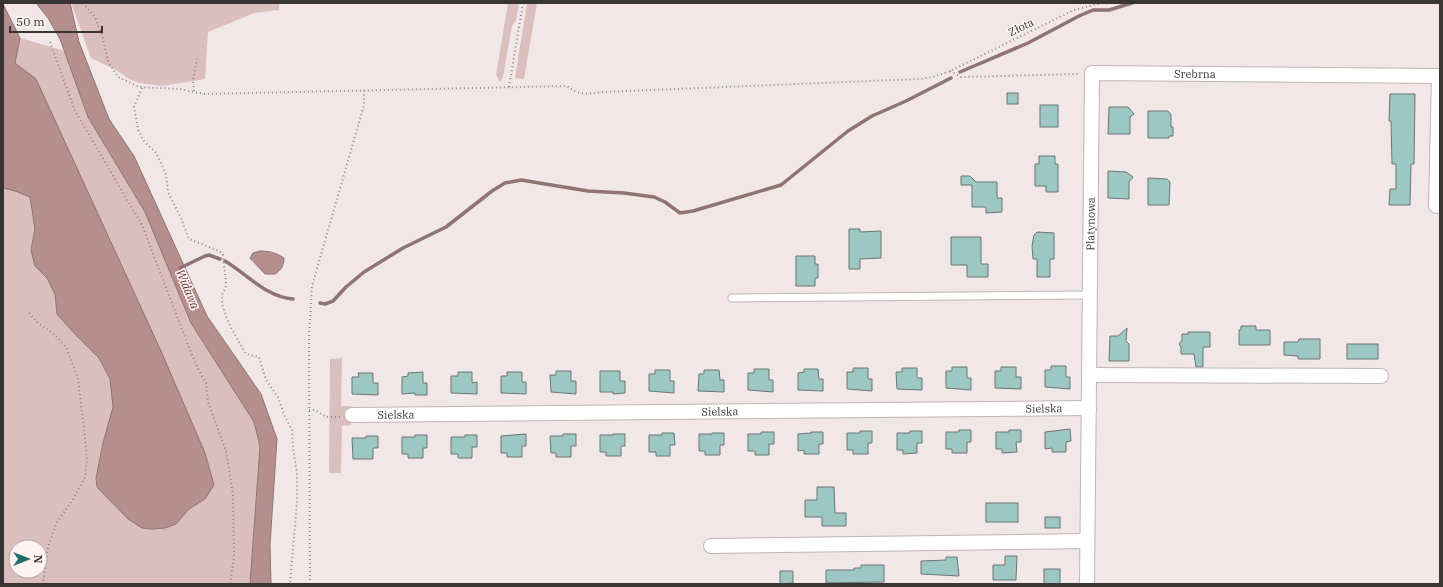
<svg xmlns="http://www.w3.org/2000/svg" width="1443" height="587" viewBox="0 0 1443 587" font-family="'IBM Plex Serif',serif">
	<rect width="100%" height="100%" fill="#f2e7e7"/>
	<g fill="#dbbebe" fill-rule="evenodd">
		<path d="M 71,3 L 279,3 L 279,10 L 254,13 L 208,32 L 205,79 L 162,86 L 140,83 L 129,79 L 118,71 L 91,58 Z"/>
		<path d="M 508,3 L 519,3 L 516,21 L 512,26 L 503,77 L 500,82 L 496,75 Z"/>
		<path d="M 527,3 L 537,3 L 524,79 L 515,78 Z"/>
		<path d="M 3,4 L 20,38 L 65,51 L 88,117 L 145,212 L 191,323 L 254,422 L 260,446 L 250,584 L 3,584 ZM 16,547 L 40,547 L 40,571 L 16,571 Z"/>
		<path d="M 342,358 L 341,406 L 351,406 L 351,425 L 342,426 L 341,473 L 329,473 L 330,359 Z"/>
	</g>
	<g fill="#b48f8e" stroke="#8f7473">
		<path d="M 36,3 L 70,3 L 79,42 L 109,119 L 134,156 L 207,316 L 261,394 L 277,439 L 270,545 L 271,584 L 250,584 L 260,446 L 254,422 L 191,323 L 145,212 L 88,117 L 60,39 L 48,18 Z"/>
		<path d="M 3,4 L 20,38 L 15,63 L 36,79 L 161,351 L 205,453 L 214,485 L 205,499 L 189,509 L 176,524 L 165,528 L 152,529 L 142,528 L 128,519 L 97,487 L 96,478 L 103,443 L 113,407 L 110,379 L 99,358 L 73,332 L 57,314 L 55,294 L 47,278 L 35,266 L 31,250 L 35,229 L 30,197 L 15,191 L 3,188 Z"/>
		<path d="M 260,251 C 270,251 276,253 284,258 C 284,266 281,270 275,274 L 265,274 L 250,258 L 253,253 Z"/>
	</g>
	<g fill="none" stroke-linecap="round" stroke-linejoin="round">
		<g stroke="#8f7473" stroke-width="3.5">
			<path d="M 960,72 L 1028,43 L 1079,16 L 1093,10 L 1109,10 L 1132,3"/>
			<path d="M 225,261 C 247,274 266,297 293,299"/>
			<path d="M 180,268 L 205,256 L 209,255 L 220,259"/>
			<path d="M 320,303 L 325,304 L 333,301 L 346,287 L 364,272 L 403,248 L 446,227 L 492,191 L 505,183 L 521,180 L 588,191 L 624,193 L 654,197 L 665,202 L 680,213 L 693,211 L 781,185 L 848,131 L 872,116 L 906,101 L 951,78"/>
		</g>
	</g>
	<g fill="#9dc7c3" stroke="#6b7574">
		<rect x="1007" y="93" width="11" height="11"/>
		<path d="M 1390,94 L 1415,94 L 1414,164 L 1411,164 L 1410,205 L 1389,205 L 1390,189 L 1396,189 L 1396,164 L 1392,164 L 1391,121 L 1389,121 Z"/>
		<rect x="1040" y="105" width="18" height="22"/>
		<path d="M 1109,107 L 1128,107 L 1134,114 L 1130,117 L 1130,134 L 1108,134 Z"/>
		<path d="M 1148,111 L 1168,111 L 1171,115 L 1171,127 L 1173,127 L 1173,136 L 1169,136 L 1169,138 L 1148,138 Z"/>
		<path d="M 1039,156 L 1055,156 L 1055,164 L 1058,164 L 1058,192 L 1046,192 L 1046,186 L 1035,186 L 1035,164 L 1039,164 Z"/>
		<path d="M 1108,171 L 1126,172 L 1133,177 L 1129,182 L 1129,199 L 1108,198 Z"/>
		<path d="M 961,176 L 970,176 L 976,182 L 997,182 L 997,198 L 1002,198 L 1002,212 L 986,213 L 986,207 L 972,207 L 972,185 L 961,185 Z"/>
		<path d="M 1148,178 L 1167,179 L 1170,182 L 1169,205 L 1148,205 Z"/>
		<path d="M 849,229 L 860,229 L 860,232 L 881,231 L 881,258 L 860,259 L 860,269 L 849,269 Z"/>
		<path d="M 1037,232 L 1054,233 L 1054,259 L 1050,259 L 1050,277 L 1037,277 L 1037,259 L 1033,259 L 1032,246 L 1034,235 Z"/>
		<path d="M 951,237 L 981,237 L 981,264 L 988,264 L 988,277 L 967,277 L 967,265 L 951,265 Z"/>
		<path d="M 796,256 L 815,256 L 815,264 L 818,264 L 818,278 L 815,278 L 815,286 L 796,286 Z"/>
		<path d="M 1241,326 L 1256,326 L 1256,330 L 1270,330 L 1270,345 L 1239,345 L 1239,330 L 1241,330 Z"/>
		<path d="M 1127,328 L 1126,341 L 1129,344 L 1129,361 L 1109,361 L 1110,336 L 1118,336 Z"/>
		<path d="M 1188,332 L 1210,332 L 1210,347 L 1203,347 L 1203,367 L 1196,367 L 1194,354 L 1181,354 L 1181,347 L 1179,344 L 1182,340 L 1182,334 L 1188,334 Z"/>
		<path d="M 1299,339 L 1320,339 L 1320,359 L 1298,359 L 1298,356 L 1284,355 L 1284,342 L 1298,342 Z"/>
		<rect x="1347" y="344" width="31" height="15"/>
		<path d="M 1051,366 L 1066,366 L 1066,377 L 1070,377 L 1070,389 L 1045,387 L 1045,370 L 1051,370 Z"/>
		<path d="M 952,367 L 967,367 L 967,378 L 971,378 L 971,390 L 946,388 L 946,371 L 952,371 Z"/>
		<path d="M 1001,367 L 1016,367 L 1016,377 L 1021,377 L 1021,389 L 995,388 L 995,371 L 1001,371 Z"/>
		<path d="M 853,368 L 868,368 L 868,379 L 872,379 L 872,391 L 847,389 L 847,372 L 853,372 Z"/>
		<path d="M 902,368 L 917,368 L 917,378 L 922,378 L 922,390 L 897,389 L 896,372 L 902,372 Z"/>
		<path d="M 754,369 L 769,369 L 769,380 L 773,380 L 773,392 L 748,390 L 748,373 L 754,373 Z"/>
		<path d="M 804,369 L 818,369 L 819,379 L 823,379 L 823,391 L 798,390 L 798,373 L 804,372 Z"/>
		<path d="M 655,370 L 670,370 L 670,381 L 674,381 L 674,393 L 649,391 L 649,374 L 655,374 Z"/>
		<path d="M 704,370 L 719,370 L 720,380 L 724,380 L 724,392 L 698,391 L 699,374 L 704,374 Z"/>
		<path d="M 556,371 L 571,371 L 571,381 L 576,381 L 576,394 L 551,392 L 550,375 L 556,375 Z"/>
		<path d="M 600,371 L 620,371 L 620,381 L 625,381 L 625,393 L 613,394 L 613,392 L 600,392 Z"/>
		<path d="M 423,372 L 423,383 L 427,383 L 427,395 L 415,395 L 415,393 L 402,394 L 402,377 L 408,376 L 408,373 Z"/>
		<path d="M 458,372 L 472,372 L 472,383 L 477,382 L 477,394 L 451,393 L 451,376 L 458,376 Z"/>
		<path d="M 507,372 L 522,372 L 522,382 L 526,382 L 526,394 L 501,393 L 501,376 L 507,376 Z"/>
		<path d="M 358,373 L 373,373 L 373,383 L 378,383 L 378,395 L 352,394 L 352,377 L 359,377 Z"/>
		<path d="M 1070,429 L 1071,441 L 1066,442 L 1066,452 L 1052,452 L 1052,448 L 1045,449 L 1045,432 Z"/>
		<path d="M 959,430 L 971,430 L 971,442 L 967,442 L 967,453 L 952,453 L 952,449 L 946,449 L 946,432 L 959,432 Z"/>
		<path d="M 1009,430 L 1021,430 L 1021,442 L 1016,442 L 1017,452 L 1002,453 L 1002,449 L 996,449 L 996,432 L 1009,432 Z"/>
		<path d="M 860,431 L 872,431 L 872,443 L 868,443 L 868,454 L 853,454 L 853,450 L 847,450 L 847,433 L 860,433 Z"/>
		<path d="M 910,431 L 922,431 L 922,443 L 917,443 L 917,453 L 903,454 L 903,450 L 897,450 L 897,433 L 910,433 Z"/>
		<path d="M 761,432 L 774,432 L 774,444 L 769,444 L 769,455 L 755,455 L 755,451 L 748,451 L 748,434 L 761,434 Z"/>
		<path d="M 811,432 L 823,432 L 823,444 L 819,444 L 819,454 L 804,454 L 804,450 L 798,451 L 798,434 L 811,433 Z"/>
		<path d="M 662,433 L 674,433 L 675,445 L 670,445 L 670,456 L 656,456 L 656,452 L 649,452 L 649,435 L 662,435 Z"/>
		<path d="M 712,433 L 724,433 L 724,445 L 720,445 L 720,455 L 705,455 L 705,451 L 699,451 L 699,434 L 712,434 Z"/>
		<path d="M 526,434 L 526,446 L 522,446 L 522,457 L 507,457 L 507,453 L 501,453 L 501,436 Z"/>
		<path d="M 563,434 L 576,434 L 576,446 L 571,446 L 571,457 L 556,457 L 556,453 L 551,453 L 550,436 L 563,436 Z"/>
		<path d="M 613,434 L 625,434 L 625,446 L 621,446 L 621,456 L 606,456 L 606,452 L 600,452 L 600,435 L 613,435 Z"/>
		<path d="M 415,435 L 427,435 L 427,448 L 423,448 L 423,458 L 408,458 L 408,454 L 402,454 L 402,437 L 415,437 Z"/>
		<path d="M 465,435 L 477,435 L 477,447 L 472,447 L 472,458 L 458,458 L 458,454 L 451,454 L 451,437 L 465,437 Z"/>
		<path d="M 366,436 L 378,436 L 378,448 L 373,448 L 373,459 L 353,459 L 352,438 L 366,438 Z"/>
		<path d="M 817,487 L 834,487 L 835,513 L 846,513 L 846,526 L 822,526 L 822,517 L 805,517 L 805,500 L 817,500 Z"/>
		<rect x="986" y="503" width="32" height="19"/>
		<rect x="1045" y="517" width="15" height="11"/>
		<path d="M 1005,556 L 1017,556 L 1016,580 L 993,580 L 993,565 L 1005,565 Z"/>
		<path d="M 946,557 L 957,557 L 959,576 L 921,574 L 921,561 L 946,560 Z"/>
		<path d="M 861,565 L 884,565 L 884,582 L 826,583 L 826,570 L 854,570 L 854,568 L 861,568 Z"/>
		<rect x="1044" y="569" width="16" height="15"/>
		<path d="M 780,571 L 793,571 L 793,583 L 780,584 Z"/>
	</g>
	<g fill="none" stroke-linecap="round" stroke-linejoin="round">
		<defs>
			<path id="lane" d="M 732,298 L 1090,295"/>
			<g id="street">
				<path d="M 1436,206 L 1439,76"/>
				<path d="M 1089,375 L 1381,376"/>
				<path id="s1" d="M 352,415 L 1089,408"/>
				<path d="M 711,546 L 1087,541"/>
				<path id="s2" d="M 1087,584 L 1092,73 L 1440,76"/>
			</g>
		</defs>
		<use href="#lane" stroke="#bfb5b5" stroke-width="9"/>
		<use href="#street" stroke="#bfb5b5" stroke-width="16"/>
		<g stroke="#8d8585" stroke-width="2" stroke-dasharray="1 3" stroke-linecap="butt">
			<path d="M 83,3 L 95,17 L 102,35 L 108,61 L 118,77 L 139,87 L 180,89 L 205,94 L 567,86 C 579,96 588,94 603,92 L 919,79 L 933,77 L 950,71 L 1074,10 L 1101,3"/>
			<path d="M 50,42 L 75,111 L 142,225 L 188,345 L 197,367 L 206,383 L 208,402 L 226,451 L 233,495 L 234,557 L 230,584"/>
			<path d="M 950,71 L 961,77 L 1079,74"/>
			<path d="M 509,87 L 523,3"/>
			<path d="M 142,88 L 134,107 L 138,129 L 143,140 L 156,153 L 162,165 L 166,174 L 168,192 L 181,218 L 189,239 L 219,251 L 223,254 C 223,265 226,274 226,285 C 226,289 222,292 222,297 C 221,314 238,340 246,354 L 259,357 L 266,380 L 278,397 L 285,417 L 292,430 L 293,448 L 297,474 L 297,502 L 290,584"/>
			<path d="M 194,91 L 193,80 L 197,59"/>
			<path d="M 29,313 L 38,323 L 53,333 L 66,347 L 78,379 L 84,428 L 87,460 L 85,477 L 74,498 L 57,522 L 48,547 L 43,584"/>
			<path d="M 309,410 L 315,410 L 326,417 L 340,417"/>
			<path d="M 310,584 L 309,337 L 312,286 L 364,105 L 364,91"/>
		</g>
		<use href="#lane" stroke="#fff" stroke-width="7"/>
		<use href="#street" stroke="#fff" stroke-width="14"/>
	</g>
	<g text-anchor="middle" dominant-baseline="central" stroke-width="3" stroke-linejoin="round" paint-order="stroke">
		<g font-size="11" fill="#3a3535" stroke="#fff4f4">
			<text transform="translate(1021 27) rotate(-26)">Złota</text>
			<text stroke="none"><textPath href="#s2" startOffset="614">Srebrna</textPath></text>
			<text stroke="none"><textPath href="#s2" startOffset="360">Platynowa</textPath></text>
			<text stroke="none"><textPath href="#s1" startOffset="692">Sielska</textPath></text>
			<text stroke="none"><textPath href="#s1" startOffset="368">Sielska</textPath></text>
			<text stroke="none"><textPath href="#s1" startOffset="44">Sielska</textPath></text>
		</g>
		<g font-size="12" font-style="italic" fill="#6a3537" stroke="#fff4f4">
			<text transform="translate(188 289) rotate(67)">Widawa</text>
		</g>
	</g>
	<rect width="1443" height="587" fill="none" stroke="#3a3535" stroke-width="8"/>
	<g transform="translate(28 559) rotate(90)"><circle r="19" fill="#fff4f4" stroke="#b0a8a8"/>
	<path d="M0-3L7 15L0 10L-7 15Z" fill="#226d68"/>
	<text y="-6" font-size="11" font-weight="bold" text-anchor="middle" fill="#3a3535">N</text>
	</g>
	<path d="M10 26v6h92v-6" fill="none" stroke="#3a3535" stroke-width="2"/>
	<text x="16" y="26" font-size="12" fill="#3a3535" stroke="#fff4f4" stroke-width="3" paint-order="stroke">50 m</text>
</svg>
